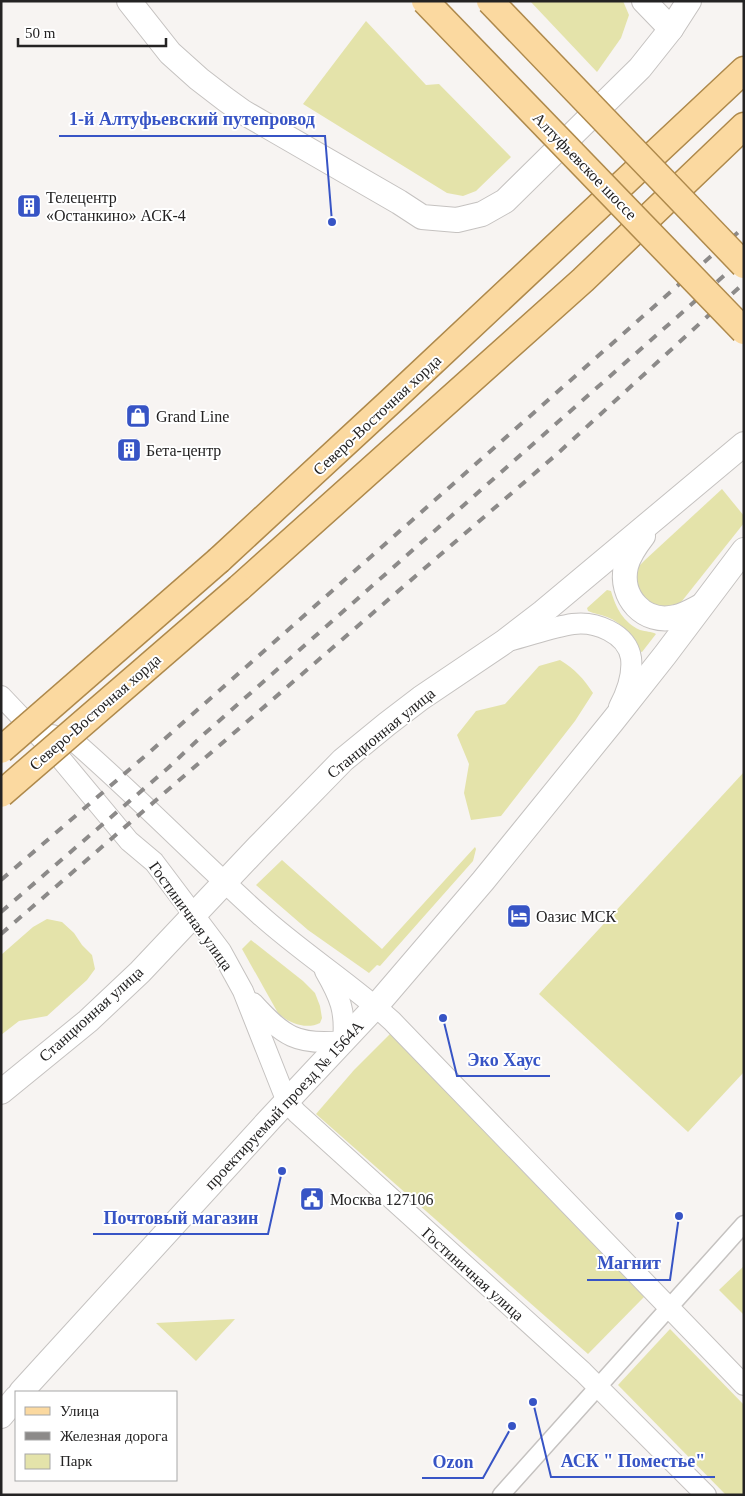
<svg xmlns="http://www.w3.org/2000/svg" width="745" height="1496" viewBox="0 0 745 1496" font-family="Georgia,serif">
	<rect width="100%" height="100%" fill="#f7f4f2"/>
	<g fill="#e4e3aa">
		<path d="M 530,1 L 623,1 L 629,15 L 621,38 L 597,72 Z"/>
		<path d="M 366,21 L 426,85 L 439,84 L 511,157 L 476,191 L 463,196 L 447,193 L 303,104 Z"/>
		<path d="M 722,489 L 744,516 L 744,523 L 682,601 L 673,607 L 653,608 L 635,588 L 637,568 L 645,560 Z"/>
		<path d="M 607,590 L 611,591 C 616,608 623,622 640,630 C 646,632 651,631 656,634 L 642,652 L 638,651 C 631,636 623,623 607,617 C 600,614 594,614 588,611 L 587,608 Z"/>
		<path d="M 560,660 C 575,669 584,679 593,693 L 575,721 L 501,816 L 471,820 L 464,793 L 469,764 L 457,735 L 476,711 L 505,704 L 539,666 Z"/>
		<path d="M 744,772 L 744,1072 L 688,1132 L 539,994 Z"/>
		<path d="M 475,847 L 476,849 L 473,861 L 380,966 L 377,965 L 369,973 L 308,930 L 256,885 L 282,860 L 382,949 Z"/>
		<path d="M 47,919 L 62,922 L 74,933 L 82,945 L 92,955 L 95,969 L 87,980 L 47,1016 L 19,1021 L 1,1035 L 1,955 L 33,927 Z"/>
		<path d="M 251,940 L 303,981 L 315,993 L 320,1006 L 322,1018 L 320,1023 C 306,1030 288,1023 278,1013 L 242,949 Z"/>
		<path d="M 390,1034 L 644,1297 L 588,1354 L 316,1114 L 354,1070 Z"/>
		<path d="M 744,1266 L 744,1315 L 719,1290 Z"/>
		<path d="M 235,1319 L 196,1361 L 156,1323 Z"/>
		<path d="M 670,1329 L 744,1405 L 744,1495 L 726,1495 L 618,1385 Z"/>
	</g>
	<g fill="none" stroke-linecap="round" stroke-linejoin="round">
		<defs>
			<path id="minor" d="M 501,1495 L 744,1224"/>
			<g id="tertiary">
				<path d="M 508,641 C 529,636 552,627 573,624 C 595,621 627,633 631,658 C 633,675 627,692 619,707"/>
				<path d="M 1,696 L 60,758 L 129,841 L 154,862 L 221,951 L 243,991 L 287,1102 L 297,1113 L 583,1372 L 706,1495"/>
				<path d="M 52,735 L 76,743 C 139,798 197,858 259,914 C 301,952 350,983 392,1021 L 744,1385"/>
				<path d="M 253,1003 C 283,1036 297,1046 343,1041 C 346,1011 340,997 325,971"/>
			</g>
			<g id="secondary">
				<path d="M 129,1 L 170,53 L 199,79 L 225,99 L 243,112 L 399,202 L 422,217 L 457,220 L 482,214 L 505,201 L 640,68 L 671,29 L 689,1"/>
				<path d="M 644,1 L 671,29"/>
				<path d="M 643,536 C 636,545 629,555 626,566 C 619,597 644,625 676,617 C 685,615 693,610 701,606"/>
				<path d="M 1,1092 L 88,1021 L 140,972 L 258,847 L 343,760 L 387,724 L 421,698 L 504,642 L 543,612 L 744,444"/>
				<path d="M 21,1392 L 271,1118 L 376,1006 L 483,881 L 612,722 L 665,655 L 744,550"/>
				<path d="M 1,1416 L 16,1398"/>
			</g>
			<g id="primary">
				<path d="M 219,560 L 391,401 L 744,70"/>
				<path d="M 239,588 L 583,280 L 744,126"/>
			</g>
		</defs>
		<use href="#minor" stroke="#c5c2c0" stroke-width="19"/>
		<use href="#tertiary" stroke="#c5c2c0" stroke-width="22"/>
		<use href="#secondary" stroke="#c5c2c0" stroke-width="26"/>
		<use href="#primary" stroke="#ae894b" stroke-width="29"/>
		<use href="#minor" stroke="#fff" stroke-width="16"/>
		<use href="#tertiary" stroke="#fff" stroke-width="20"/>
		<use href="#secondary" stroke="#fff" stroke-width="24"/>
		<use href="#primary" stroke="#fbd9a0" stroke-width="26"/>
		<g stroke="#8c8a89" stroke-width="4" stroke-dasharray="9 9" stroke-linecap="butt">
			<path d="M 1,880 L 152,750 L 744,227"/>
			<path d="M 1,912 L 168,768 L 203,735 L 744,258"/>
			<path d="M 1,934 L 557,454 L 744,283"/>
		</g>
		<defs>
			<g id="primary-bridge">
				<path d="M 425,1 L 744,331"/>
				<path d="M 490,1 L 744,265"/>
				<path d="M 1,750 L 219,560"/>
				<path d="M 1,794 L 239,588"/>
			</g>
		</defs>
		<use href="#primary-bridge" stroke="#ae894b" stroke-width="29" stroke-linecap="butt"/>
		<use href="#primary-bridge" stroke="#fbd9a0" stroke-width="26"/>
	</g>
	<defs>
		<symbol id="building-square" viewBox="-11 -11 22 22"><rect x="-9" y="-9" width="18" height="18" rx="4" fill="#3754c5" stroke="#fff"/><path d="M-4-6H4V6H1V3H-1V6H-4ZM-2.5-4.3h1.7v1.8h-1.7ZM.8-4.3h1.7v1.8H.8ZM-2.5-1h1.7V.8h-1.7ZM.8-1h1.7V.8H.8Z" fill="#fff"/></symbol>
		<symbol id="shop-square" viewBox="-11 -11 22 22"><rect x="-9" y="-9" width="18" height="18" rx="4" fill="#3754c5" stroke="#fff"/><path d="M-5-2.5h2.3a2.7 3.5 0 0 1 5.4 0H5L5.5 6h-11ZM-1.5-2.5h3a1.5 2.3 0 0 0-3 0Z" fill="#fff"/></symbol>
		<symbol id="hotel-square" viewBox="-11 -11 22 22"><rect x="-9" y="-9" width="18" height="18" rx="4" fill="#3754c5" stroke="#fff"/><path d="M-6-4.5h1.5V1H6V5H4.5V3h-9V5H-6ZM-4 0a1.8 1.8 0 1 1 3.6 0ZM.5 0V-2.5h3Q6-2.5 6 0Z" fill="#fff"/></symbol>
		<symbol id="civic-square" viewBox="-11 -11 22 22"><rect x="-9" y="-9" width="18" height="18" rx="4" fill="#3754c5" stroke="#fff"/><path d="M-.6-6.5H3V-4.5H.6V-3L4-1V1h2V6H-6V1h2V-1L-.6-3ZM-1.2 2.5V6h2.4V2.5Z" fill="#fff"/></symbol>
	</defs>
	<g fill-rule="evenodd">
		<use href="#building-square" x="15" y="192" width="28" height="28"/>
		<use href="#shop-square" x="124" y="402" width="28" height="28"/>
		<use href="#building-square" x="115" y="436" width="28" height="28"/>
		<use href="#hotel-square" x="505" y="902" width="28" height="28"/>
		<use href="#civic-square" x="298" y="1185" width="28" height="28"/>
	</g>
	<g text-anchor="middle" dominant-baseline="central" stroke-width="4" stroke-linejoin="round" paint-order="stroke">
		<g font-size="16" fill="#242323" stroke="#fff">
			<text transform="translate(585 166) rotate(46)">Алтуфьевское шоссе</text>
			<text transform="translate(377 415) rotate(-43)">Северо-Восточная хорда</text>
			<text transform="translate(95 712) rotate(-41)">Северо-Восточная хорда</text>
			<text transform="translate(381 733) rotate(-39)">Станционная улица</text>
			<text transform="translate(191 916) rotate(54)">Гостиничная улица</text>
			<text transform="translate(91 1014) rotate(-42)">Станционная улица</text>
			<text transform="translate(284 1105) rotate(-47)">проектируемый проезд № 1564А</text>
			<text transform="translate(473 1274) rotate(42)">Гостиничная улица</text>
		</g>
		<g font-size="16" fill="#242323" stroke="#fff" text-anchor="start">
			<text x="46" y="197">Телецентр<tspan x="46" dy="18">«Останкино» АСК-4</tspan></text>
			<text x="156" y="416">Grand Line</text>
			<text x="146" y="450">Бета-центр</text>
			<text x="536" y="916">Оазис МСК</text>
			<text x="330" y="1199">Москва 127106</text>
		</g>
	</g>
	<path fill="none" stroke="#3754c5" stroke-width="2" d="M332 222L325 136H59M443 1018L457 1076H550M282 1171L268 1234H93M679 1216L670 1280H587M533 1402L551 1477H715M512 1426L483 1478H422"/>
	<g fill="#3754c5" stroke="#fff" stroke-width="2">
		<circle cx="332" cy="222" r="5"/>
		<circle cx="443" cy="1018" r="5"/>
		<circle cx="282" cy="1171" r="5"/>
		<circle cx="679" cy="1216" r="5"/>
		<circle cx="533" cy="1402" r="5"/>
		<circle cx="512" cy="1426" r="5"/>
	</g>
	<g font-size="18" text-anchor="middle" font-weight="bold" fill="#3754c5" stroke="#fff" stroke-width="4" stroke-linejoin="round" paint-order="stroke">
		<text x="192" y="125">1-й Алтуфьевский путепровод</text>
		<text x="504" y="1066">Эко Хаус</text>
		<text x="181" y="1224">Почтовый магазин</text>
		<text x="629" y="1269">Магнит</text>
		<text x="633" y="1467">АСК " Поместье"</text>
		<text x="453" y="1468">Ozon</text>
	</g>
	<rect width="745" height="1496" fill="none" stroke="#242323" stroke-width="5"/>
	<rect x="15" y="1391" width="162" height="90" fill="#ffffff" stroke="#a7a7a7"/>
	<rect x="25" y="1407" width="25" height="8" fill="#fbd9a0" stroke="#a7a7a7"/>
	<text x="60" y="1416" font-size="15" fill="#242323">Улица</text>
	<rect x="25" y="1432" width="25" height="8" fill="#8c8a89" stroke="#a7a7a7"/>
	<text x="60" y="1441" font-size="15" fill="#242323">Железная дорога</text>
	<rect x="25" y="1454" width="25" height="15" fill="#e4e3aa" stroke="#a7a7a7"/>
	<text x="60" y="1466" font-size="15" fill="#242323">Парк</text>
	<path d="M18 38v8h148v-8" fill="none" stroke="#242323" stroke-width="2.5"/>
	<text x="25" y="38" font-size="15" fill="#242323" stroke="#ffffff" stroke-width="4" paint-order="stroke">50 m</text>
</svg>
